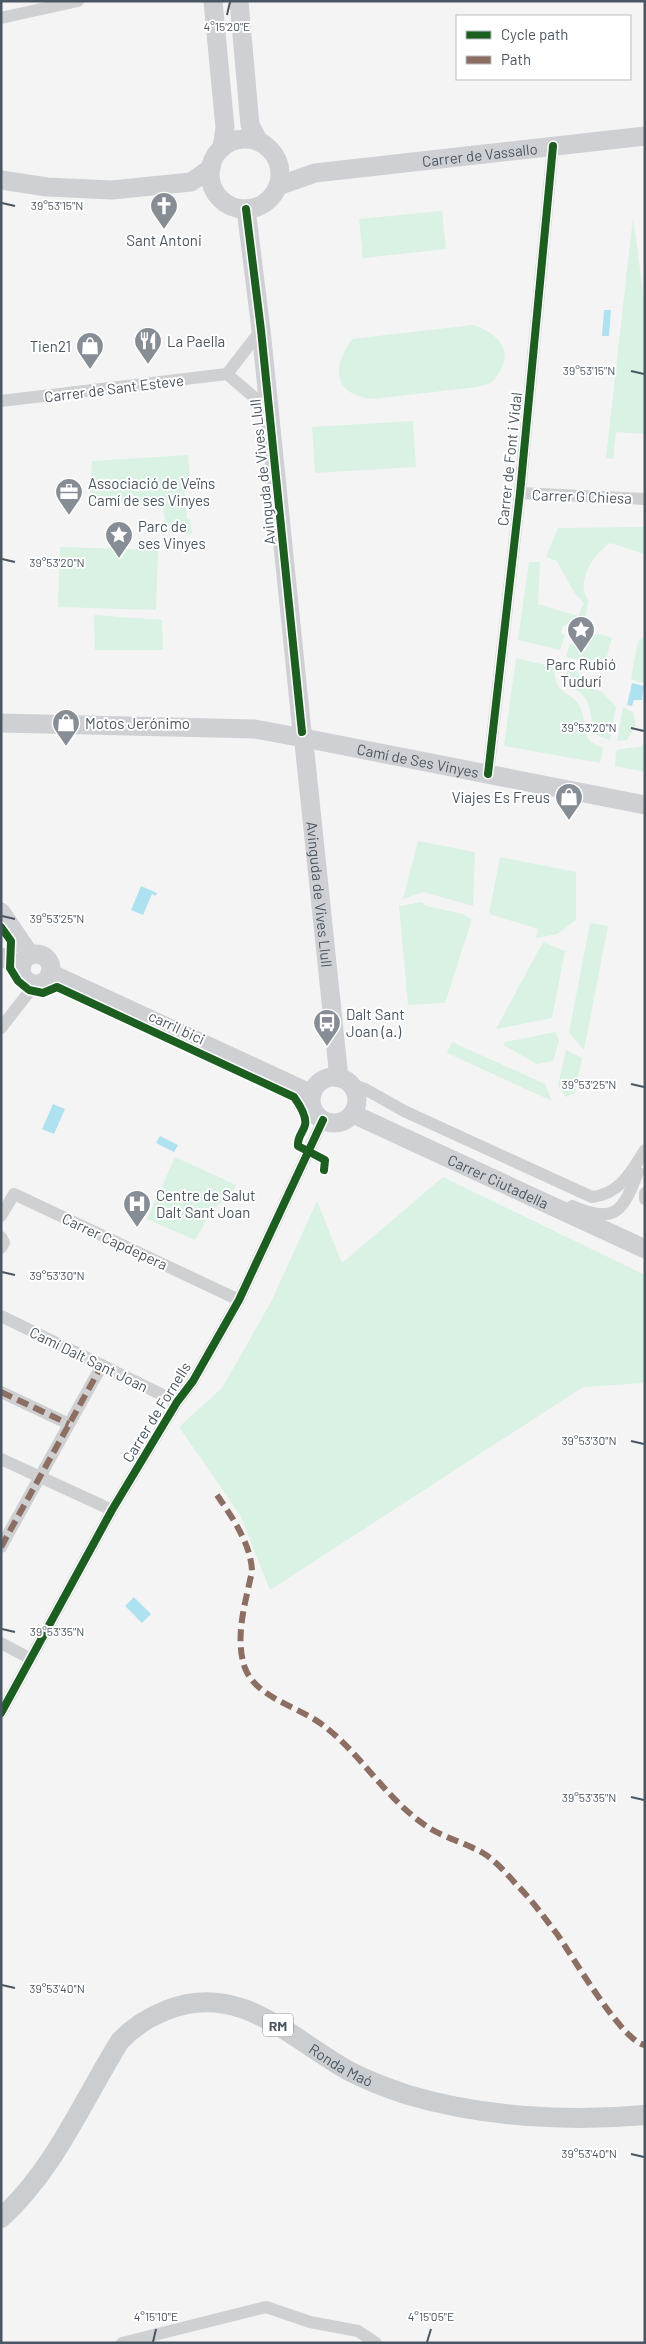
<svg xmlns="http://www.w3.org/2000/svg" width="646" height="2344" viewBox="0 0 646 2344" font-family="Barlow,sans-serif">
	<rect width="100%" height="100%" fill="#f4f4f4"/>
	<g fill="#d9f2e3">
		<path d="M 442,211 L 446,249 L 363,258 L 359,219 Z"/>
		<path d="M 633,217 L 645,307 L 645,434 L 616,432 L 613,459 L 606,458 Z"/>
		<path d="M 473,325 C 494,332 514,347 500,371 C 498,374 496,379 493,381 C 490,384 482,385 478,387 L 372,399 C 332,394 332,367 352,339 Z"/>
		<path d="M 413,421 L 416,467 L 315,473 L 312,427 Z"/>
		<path d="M 188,455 L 191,488 L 184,488 L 187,519 L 190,519 L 192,534 L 166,532 L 163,504 L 90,502 L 92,461 Z"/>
		<path d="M 645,527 L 645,554 L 610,543 C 594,553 575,582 588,600 L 585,623 L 578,626 L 569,623 L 563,626 L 561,633 L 565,635 L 560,650 L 518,640 L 529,562 L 540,562 L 538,604 L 578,616 L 584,603 L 575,594 L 557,561 L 546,557 L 558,528 Z"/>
		<path d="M 60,547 L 158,550 L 156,610 L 58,607 Z"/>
		<path d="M 94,615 L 162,620 L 163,650 L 95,650 Z"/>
		<path d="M 599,634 L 612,638 L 603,669 L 599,668 L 596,663 L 566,657 L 570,644 L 582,647 L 588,644 L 590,636 Z"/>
		<path d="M 645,636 L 645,684 L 631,679 L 638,641 Z"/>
		<path d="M 516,658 L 554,667 C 554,698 571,688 580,707 C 589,727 577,738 603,748 L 600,763 L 504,746 Z"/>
		<path d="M 567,669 L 577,671 L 586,687 L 602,692 L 616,707 L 610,740 L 596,735 C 587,713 596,697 568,686 Z"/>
		<path d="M 623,707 L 633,712 L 636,725 L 627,740 L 617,741 Z"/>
		<path d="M 645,742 L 645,772 L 615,766 L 616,751 L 620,749 L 640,747 Z"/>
		<path d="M 418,841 L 475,852 L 473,906 L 423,892 L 403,899 Z"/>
		<path d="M 500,857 L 576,872 L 576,920 L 557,934 L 536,938 L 538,929 L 489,914 Z"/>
		<path d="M 422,902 L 426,906 L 463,914 L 472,919 L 445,1003 L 408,1005 L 399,906 Z"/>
		<path d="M 590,923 L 608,926 L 584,1050 L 569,1033 Z"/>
		<path d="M 543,942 L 565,951 L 552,1018 L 496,1029 Z"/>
		<path d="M 556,1032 L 559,1041 L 553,1061 L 537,1064 L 503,1045 L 505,1042 Z"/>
		<path d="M 452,1042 L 545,1084 L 552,1101 L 447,1053 Z"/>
		<path d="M 566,1050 L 582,1058 L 575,1093 L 566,1097 L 558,1086 Z"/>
		<path d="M 175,1157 L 236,1185 L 231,1194 L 212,1210 L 195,1240 L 147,1219 Z"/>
		<path d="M 443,1177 L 645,1275 L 645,1383 L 583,1387 L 270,1590 L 240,1515 L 179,1427 L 222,1388 L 271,1302 L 317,1201 L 342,1263 Z"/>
	</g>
	<g fill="#aee2f0">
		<path d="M 604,310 L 611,310 L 609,336 L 602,336 Z"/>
		<path d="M 632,683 L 644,686 L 642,700 L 634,700 L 632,706 L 627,705 Z"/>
		<path d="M 141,886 L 157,893 L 155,896 L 152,894 L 143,915 L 131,910 Z"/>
		<path d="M 53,1104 L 65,1109 L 54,1134 L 42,1129 Z"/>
		<path d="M 160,1136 L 178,1145 L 174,1152 L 156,1143 Z"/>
		<path d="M 134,1597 L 151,1614 L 142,1623 L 125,1606 Z"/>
	</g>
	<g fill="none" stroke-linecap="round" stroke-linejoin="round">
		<g stroke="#ced0d2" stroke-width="12">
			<path d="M 1,18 L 78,1"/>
			<path d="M 227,374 L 269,410"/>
			<path d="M 1,401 L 227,374 L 261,330"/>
			<path d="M 520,493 L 645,499"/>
			<path d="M 488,774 L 520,493 L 553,146"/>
			<path d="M 1,1028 L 29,992 L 32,983"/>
			<path d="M 349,1083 L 365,1089 L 404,1111 L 592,1197 C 620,1194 631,1172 645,1150"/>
			<path d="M 645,1193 L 645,1199"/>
			<path d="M 572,1206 C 616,1225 623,1211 638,1172"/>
			<path d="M 1,1216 L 14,1194 L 239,1300"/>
			<path d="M 1,1237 L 4,1243 L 1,1248"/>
			<path d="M 1,1316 L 177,1402"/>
			<path d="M 1,1392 L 69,1424"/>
			<path d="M 1,1459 L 112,1510"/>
			<path d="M 1,1547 L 102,1365"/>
			<path d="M 1,1643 L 31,1659"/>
			<path d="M 1,1713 L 112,1510 L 177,1402 L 193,1381 L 239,1300 L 323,1120"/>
			<path d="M 122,2343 L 266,2307 L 310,2322 L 358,2331 L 376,2343"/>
		</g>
		<g stroke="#ced0d4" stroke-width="19">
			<path d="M 213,1 L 225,128 L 222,148"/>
			<path d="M 239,1 L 250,125 L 259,142"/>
			<circle cx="245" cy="174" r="35"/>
			<path d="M 1,180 L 47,187 L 112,190 L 191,182 L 211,168"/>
			<path id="s1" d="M 278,186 L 315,173 L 645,136"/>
			<path d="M 246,209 L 261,330 L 302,732"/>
			<path d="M 1,723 L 255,729 L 298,737"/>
			<path id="s2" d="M 309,739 L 645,805"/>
			<path id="s3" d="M 304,743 L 339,1078"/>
			<path d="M 1,912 L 30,955"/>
			<circle cx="36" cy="969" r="15"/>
			<path d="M 1,957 L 22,965"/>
			<path d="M 50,973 L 312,1094"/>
			<circle cx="334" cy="1100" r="23"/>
			<path id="s4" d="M 353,1114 L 645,1249"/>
		</g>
		<path stroke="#caced1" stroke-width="20" id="s5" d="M 1,2218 C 55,2169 82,2102 120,2041 C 133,2027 149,2017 167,2010 C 240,1981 291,2039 349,2071 C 368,2081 387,2088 408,2095 C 483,2117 567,2122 645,2115"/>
		<g stroke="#8d6e63" stroke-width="6" stroke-dasharray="12 6" stroke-linecap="butt">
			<path d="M 1,1392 L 69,1424"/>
			<path d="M 217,1495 C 232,1517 251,1544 252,1571 C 246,1601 234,1637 245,1668 C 256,1697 296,1706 320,1723 C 359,1751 383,1795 422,1823 C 440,1837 464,1842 483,1853 C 495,1860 507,1874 516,1884 C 531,1899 544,1917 557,1934 C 572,1955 622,2042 645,2045"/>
			<path d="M 1,1547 L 102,1365"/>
		</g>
		<defs>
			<g id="cycleway">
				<path d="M 246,209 L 261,330 L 302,732"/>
				<path d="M 488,774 L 520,493 L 553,146"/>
				<path d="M 1,927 L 11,941 L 10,968 L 18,981 L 29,990 L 43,993 L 57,987 L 294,1097 C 299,1104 307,1117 305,1125 C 303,1133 297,1137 298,1146 L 325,1160 L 324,1170"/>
				<path d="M 1,1713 L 112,1510 L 177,1402 L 193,1381 L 239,1300 L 323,1120"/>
			</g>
		</defs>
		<use href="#cycleway" stroke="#fff" stroke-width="11"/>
		<use href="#cycleway" stroke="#1b5e20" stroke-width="8"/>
	</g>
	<path fill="none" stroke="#4a5661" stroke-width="2" d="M 227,15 L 230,2M 2,203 L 15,206M 631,371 L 644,374M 2,559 L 15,562M 631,728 L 644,731M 2,916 L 15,919M 631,1084 L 644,1087M 2,1272 L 15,1275M 631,1441 L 644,1444M 2,1629 L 15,1632M 631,1797 L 644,1800M 2,1985 L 15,1988M 631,2154 L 644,2157M 153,2342 L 156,2329M 427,2342 L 431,2329"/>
	<defs>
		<symbol id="church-pin" viewBox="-11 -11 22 30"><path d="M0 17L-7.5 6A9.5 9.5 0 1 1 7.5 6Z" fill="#868d94" stroke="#fff"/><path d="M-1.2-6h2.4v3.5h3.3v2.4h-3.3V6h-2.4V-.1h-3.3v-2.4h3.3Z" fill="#fff"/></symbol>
		<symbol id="restaurant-pin" viewBox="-11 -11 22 30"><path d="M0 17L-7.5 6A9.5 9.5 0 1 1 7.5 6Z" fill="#868d94" stroke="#fff"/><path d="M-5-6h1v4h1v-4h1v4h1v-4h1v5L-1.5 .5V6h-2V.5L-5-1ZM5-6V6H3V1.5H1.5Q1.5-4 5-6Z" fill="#fff"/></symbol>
		<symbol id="shop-pin" viewBox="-11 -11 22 30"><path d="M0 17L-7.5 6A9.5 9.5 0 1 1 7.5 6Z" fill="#868d94" stroke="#fff"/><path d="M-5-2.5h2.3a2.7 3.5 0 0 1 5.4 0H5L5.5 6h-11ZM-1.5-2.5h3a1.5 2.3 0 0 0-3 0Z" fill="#fff"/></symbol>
		<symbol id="office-pin" viewBox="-11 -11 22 30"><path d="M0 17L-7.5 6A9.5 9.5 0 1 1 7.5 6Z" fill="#868d94" stroke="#fff"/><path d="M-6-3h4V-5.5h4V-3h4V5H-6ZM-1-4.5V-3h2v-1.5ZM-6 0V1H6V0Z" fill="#fff"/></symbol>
		<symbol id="sight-pin" viewBox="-11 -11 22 30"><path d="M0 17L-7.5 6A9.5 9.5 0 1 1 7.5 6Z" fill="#868d94" stroke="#fff"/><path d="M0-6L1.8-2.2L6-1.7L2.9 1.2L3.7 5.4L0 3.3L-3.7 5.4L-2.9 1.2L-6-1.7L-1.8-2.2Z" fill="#fff"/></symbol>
		<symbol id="bus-pin" viewBox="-11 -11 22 30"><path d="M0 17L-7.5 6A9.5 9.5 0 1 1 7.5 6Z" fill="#868d94" stroke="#fff"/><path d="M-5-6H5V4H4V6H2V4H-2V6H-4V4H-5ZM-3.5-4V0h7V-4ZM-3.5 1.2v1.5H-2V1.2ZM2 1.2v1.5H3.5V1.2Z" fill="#fff"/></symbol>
		<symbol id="hospital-pin" viewBox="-11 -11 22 30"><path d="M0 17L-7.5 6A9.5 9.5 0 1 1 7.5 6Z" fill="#868d94" stroke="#fff"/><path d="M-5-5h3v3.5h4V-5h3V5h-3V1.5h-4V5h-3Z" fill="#fff"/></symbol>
	</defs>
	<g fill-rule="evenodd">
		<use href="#church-pin" x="148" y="190" width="32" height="43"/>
		<use href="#restaurant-pin" x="132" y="325" width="32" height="43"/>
		<use href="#shop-pin" x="74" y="330" width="32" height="43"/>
		<use href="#office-pin" x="53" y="476" width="32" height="43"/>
		<use href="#sight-pin" x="103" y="519" width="32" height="43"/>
		<use href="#sight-pin" x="565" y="614" width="32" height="43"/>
		<use href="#shop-pin" x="50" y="707" width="32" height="43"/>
		<use href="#shop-pin" x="553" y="781" width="32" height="43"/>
		<use href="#bus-pin" x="311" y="1007" width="32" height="43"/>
		<use href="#hospital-pin" x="121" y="1188" width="32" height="43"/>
	</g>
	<g text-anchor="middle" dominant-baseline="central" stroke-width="4" stroke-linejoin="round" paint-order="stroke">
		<rect fill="#fff" stroke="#808990" stroke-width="1" x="263" y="2013.5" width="30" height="23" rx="4"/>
		<g font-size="14" font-weight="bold" fill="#4a5661">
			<text x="278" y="2025">RM</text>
		</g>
		<g font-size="15" fill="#4a5661" stroke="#fff">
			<text stroke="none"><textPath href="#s1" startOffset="205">Carrer de Vassallo</textPath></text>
			<text transform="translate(114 388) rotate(-7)">Carrer de Sant Esteve</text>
			<text transform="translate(509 459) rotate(-84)">Carrer de Font i Vidal</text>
			<text transform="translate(262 472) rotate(-96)">Avinguda de Vives Llull</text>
			<text transform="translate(582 496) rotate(2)">Carrer G Chiesa</text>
			<text stroke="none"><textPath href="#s2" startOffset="111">Camí de Ses Vinyes</textPath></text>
			<text stroke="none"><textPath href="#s3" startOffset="152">Avinguda de Vives Llull</textPath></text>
			<text transform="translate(177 1027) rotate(25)">carril bici</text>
			<text stroke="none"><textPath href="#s4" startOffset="160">Carrer Ciutadella</textPath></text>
			<text transform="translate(115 1241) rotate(25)">Carrer Capdepera</text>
			<text transform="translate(89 1359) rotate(26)">Camí Dalt Sant Joan</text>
			<text transform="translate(156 1412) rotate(-58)">Carrer de Fornells</text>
			<text stroke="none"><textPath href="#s5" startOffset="462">Ronda Maó</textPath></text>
		</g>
		<g font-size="15" fill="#4a5661" stroke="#fff" text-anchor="start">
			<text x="164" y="240" text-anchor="middle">Sant Antoni</text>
			<text x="167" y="341">La Paella</text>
			<text x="71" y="346" text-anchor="end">Tien21</text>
			<text x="88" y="483">Associació de Veïns<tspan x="88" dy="17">Camí de ses Vinyes</tspan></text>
			<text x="138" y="526">Parc de<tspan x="138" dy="17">ses Vinyes</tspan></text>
			<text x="581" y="664" text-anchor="middle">Parc Rubió<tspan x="581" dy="17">Tudurí</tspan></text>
			<text x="85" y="723">Motos Jerónimo</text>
			<text x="550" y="797" text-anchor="end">Viajes Es Freus</text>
			<text x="346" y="1014">Dalt Sant<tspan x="346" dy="17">Joan (a.)</tspan></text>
			<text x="156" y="1195">Centre de Salut<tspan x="156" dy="17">Dalt Sant Joan</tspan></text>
		</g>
	</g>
	<g font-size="12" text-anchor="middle" fill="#4a5661" stroke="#fff" stroke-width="4" stroke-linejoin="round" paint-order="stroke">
		<text x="227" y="31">4°15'20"E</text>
		<text x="57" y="210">39°53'15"N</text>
		<text x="589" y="375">39°53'15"N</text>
		<text x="57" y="567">39°53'20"N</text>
		<text x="589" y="732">39°53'20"N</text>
		<text x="57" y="923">39°53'25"N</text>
		<text x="589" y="1089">39°53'25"N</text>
		<text x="57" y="1280">39°53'30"N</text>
		<text x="589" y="1445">39°53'30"N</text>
		<text x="57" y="1636">39°53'35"N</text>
		<text x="589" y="1802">39°53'35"N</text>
		<text x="57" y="1993">39°53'40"N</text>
		<text x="589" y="2158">39°53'40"N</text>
		<text x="156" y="2321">4°15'10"E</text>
		<text x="431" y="2321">4°15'05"E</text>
	</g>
	<rect width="646" height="2344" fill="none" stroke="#4a5661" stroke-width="5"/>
	<rect x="456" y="15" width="175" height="65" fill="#ffffff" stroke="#b7bbc0"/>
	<rect x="466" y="31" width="25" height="8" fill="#1b5e20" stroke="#b7bbc0"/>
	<text x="501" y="40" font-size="15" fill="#4a5661">Cycle path</text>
	<rect x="466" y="56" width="25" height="8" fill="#8d6e63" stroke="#b7bbc0"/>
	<text x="501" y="65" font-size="15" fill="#4a5661">Path</text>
</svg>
